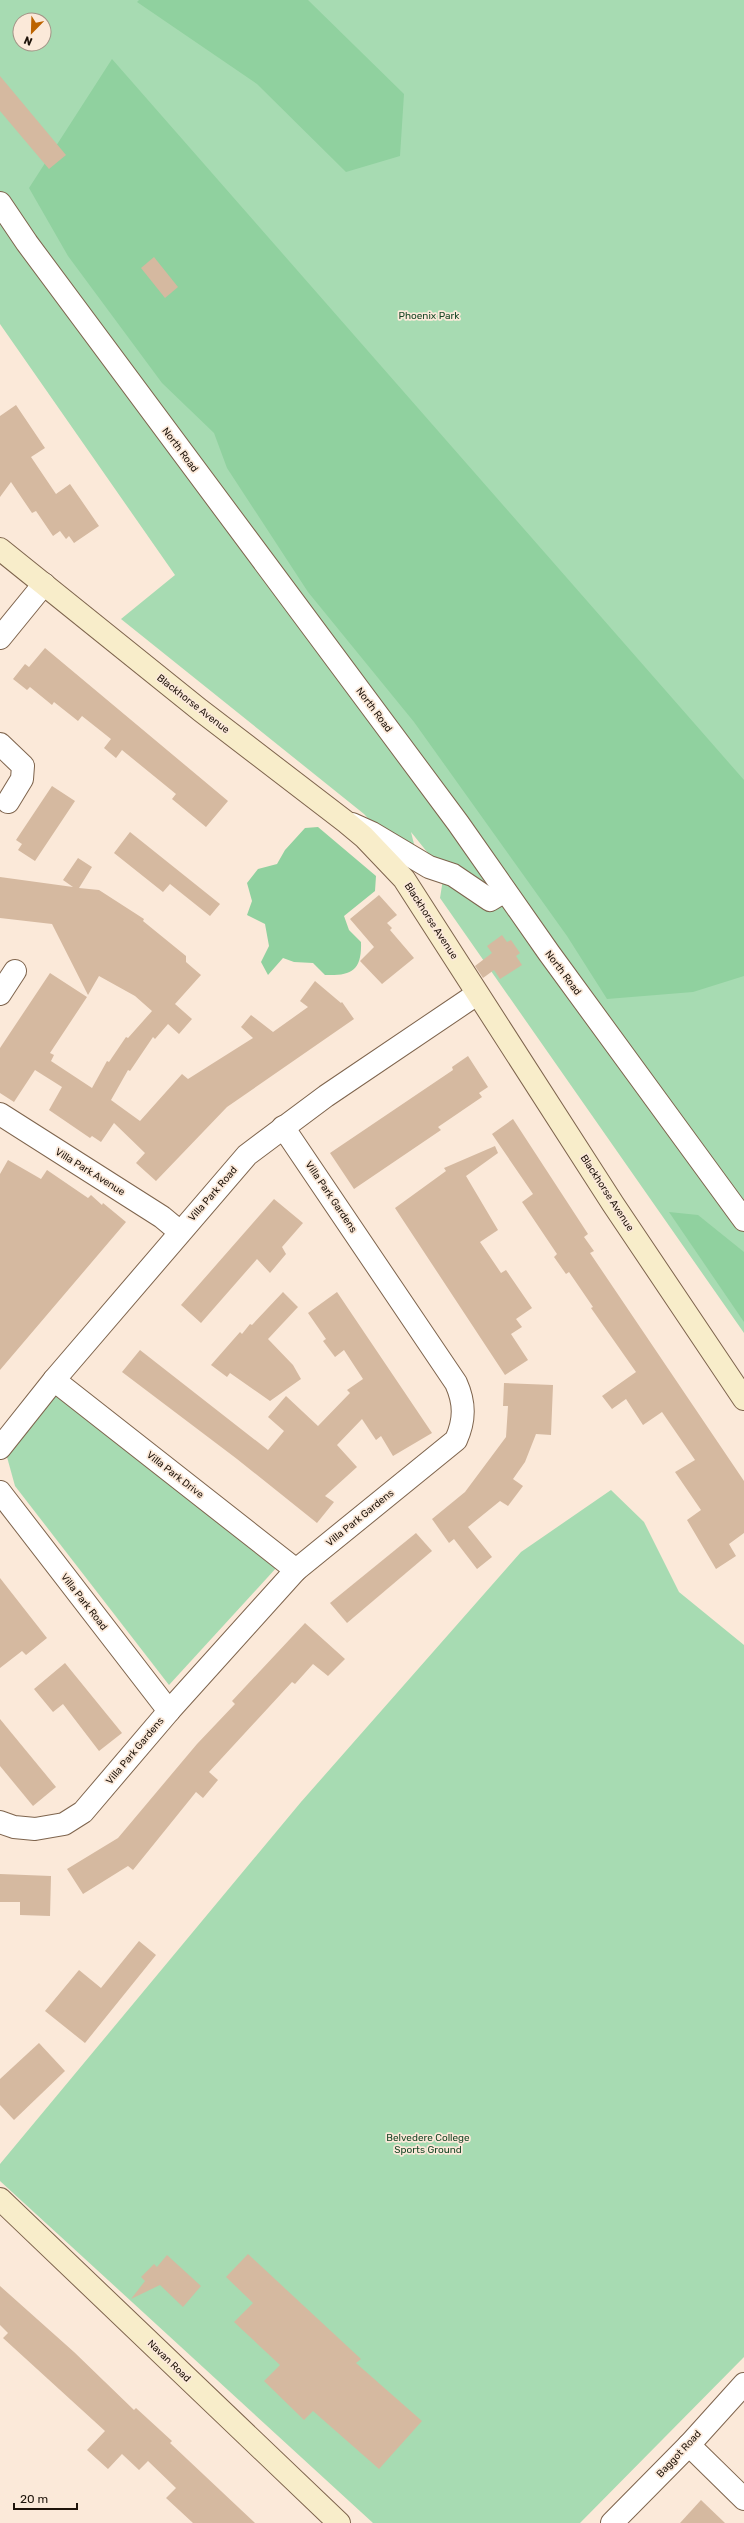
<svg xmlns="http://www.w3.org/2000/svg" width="744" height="2523" viewBox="0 0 744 2523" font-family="Rubik,sans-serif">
	<rect width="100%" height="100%" fill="#fbe9d9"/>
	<g fill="#a7dbb2" fill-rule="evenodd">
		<path d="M 0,0 L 744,0 L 744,1333 L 440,898 L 444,873 L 411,832 L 415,848 L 393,845 L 364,814 L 121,619 L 175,575 L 0,324 ZM 20,20 L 44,20 L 44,44 L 20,44 Z"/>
		<path d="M 59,1391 L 277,1567 L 169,1685 L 15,1486 L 7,1457 Z"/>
		<path d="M 611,1490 L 644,1522 L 679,1592 L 744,1645 L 744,2357 L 580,2523 L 373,2523 L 0,2181 L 0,2164 L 301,1802 L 521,1552 Z"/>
	</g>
	<g fill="#90d19f">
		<path d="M 139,0 L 308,0 L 404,94 L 400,156 L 346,172 L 257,84 L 137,2 Z"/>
		<path d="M 112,59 L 744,780 L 744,976 L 693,992 L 607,999 L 567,936 L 414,722 L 308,592 L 227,468 L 214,433 L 162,383 L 68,256 L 29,188 Z"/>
		<path d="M 318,827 L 376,876 L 375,891 L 344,916 L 349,930 L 361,942 C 362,971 351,976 325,975 L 313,963 L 294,962 L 283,958 L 268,975 L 261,962 L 269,946 L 265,924 L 247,915 L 252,901 L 247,883 L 258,869 L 277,864 L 285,850 L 305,828 Z"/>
		<path d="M 669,1212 L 698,1215 L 744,1252 L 744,1322 Z"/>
	</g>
	<g fill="#d5b9a0">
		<path d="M 0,76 L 66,155 L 49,169 L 0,111 Z"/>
		<path d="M 154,257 L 178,287 L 165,298 L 141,268 Z"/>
		<path d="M 16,405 L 45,448 L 31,457 L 56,494 L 70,484 L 99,526 L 74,543 L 69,536 L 66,539 L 60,531 L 53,536 L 36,511 L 32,513 L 11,482 L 0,497 L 0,416 Z"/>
		<path d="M 45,648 L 228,801 L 206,827 L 172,799 L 176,794 L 122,750 L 116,758 L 104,748 L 111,739 L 82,716 L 78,721 L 54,702 L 52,705 L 30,687 L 27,690 L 13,679 L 25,664 L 29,667 Z"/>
		<path d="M 52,786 L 75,801 L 35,861 L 18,850 L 22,844 L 16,840 Z"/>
		<path d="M 130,832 L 220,904 L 210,916 L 170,884 L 163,892 L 114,853 Z"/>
		<path d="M 78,858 L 92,867 L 79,888 L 99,890 L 144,919 L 143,921 L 186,956 L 186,962 L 201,975 L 175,1004 L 192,1019 L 179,1034 L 168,1024 L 155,1039 L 153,1037 L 130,1071 L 128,1070 L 111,1100 L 140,1121 L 182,1074 L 188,1079 L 253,1038 L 241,1027 L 251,1015 L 273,1032 L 308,1007 L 300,1001 L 315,981 L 341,1003 L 342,1002 L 354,1019 L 227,1107 L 156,1181 L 136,1163 L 145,1153 L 114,1123 L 101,1142 L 92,1136 L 90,1138 L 49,1110 L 62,1087 L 35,1070 L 14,1102 L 0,1093 L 0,1048 L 50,973 L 87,997 L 50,1053 L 54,1055 L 51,1061 L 92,1088 L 107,1061 L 109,1062 L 126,1037 L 128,1038 L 152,1011 L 135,996 L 99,976 L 88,995 L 52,924 L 0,918 L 0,877 L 73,887 L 63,880 Z"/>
		<path d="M 379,895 L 397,915 L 387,923 L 392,928 L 390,930 L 414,958 L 382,984 L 360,961 L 374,947 L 350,919 Z"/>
		<path d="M 502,935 L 507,942 L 511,940 L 520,953 L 516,956 L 522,965 L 500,979 L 494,970 L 483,978 L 475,966 L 492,953 L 487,946 Z"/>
		<path d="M 468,1056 L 488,1087 L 479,1093 L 482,1097 L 438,1127 L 441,1130 L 354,1189 L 330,1153 L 453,1070 L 452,1067 Z"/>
		<path d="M 513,1119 L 588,1234 L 584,1237 L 594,1251 L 590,1253 L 744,1481 L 744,1533 L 729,1544 L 736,1556 L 716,1569 L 687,1520 L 701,1510 L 675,1472 L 695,1460 L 662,1412 L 643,1425 L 626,1399 L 612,1409 L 602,1396 L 636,1372 L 591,1308 L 593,1307 L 569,1272 L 566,1274 L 554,1257 L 557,1254 L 522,1202 L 533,1194 L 492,1134 Z"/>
		<path d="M 495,1146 L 498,1153 L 466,1176 L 498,1230 L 480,1242 L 501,1273 L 506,1270 L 532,1308 L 516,1319 L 522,1327 L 511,1334 L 528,1360 L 505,1375 L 395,1208 L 446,1171 L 444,1168 Z"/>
		<path d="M 8,1160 L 41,1179 L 47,1170 L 88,1198 L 91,1195 L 102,1205 L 103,1203 L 126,1222 L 0,1370 L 0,1174 Z"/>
		<path d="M 274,1199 L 303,1223 L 282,1247 L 286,1254 L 270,1273 L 257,1259 L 201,1323 L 181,1305 Z"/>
		<path d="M 283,1292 L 298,1307 L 268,1339 L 293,1365 L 301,1379 L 270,1401 L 230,1373 L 227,1377 L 211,1365 L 240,1332 L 242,1334 L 250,1324 L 252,1325 Z"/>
		<path d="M 337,1292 L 432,1433 L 393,1456 L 381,1436 L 376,1440 L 362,1419 L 337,1445 L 357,1467 L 325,1496 L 334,1502 L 317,1523 L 237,1459 L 122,1372 L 140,1350 L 268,1450 L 284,1431 L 268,1417 L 286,1396 L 318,1426 L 350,1393 L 347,1390 L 363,1379 L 344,1350 L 335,1357 L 323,1341 L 326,1339 L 308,1313 Z"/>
		<path d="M 504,1383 L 553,1385 L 551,1435 L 536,1434 L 525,1462 L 513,1479 L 523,1486 L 508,1506 L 500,1501 L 468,1527 L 492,1557 L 477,1569 L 454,1539 L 449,1543 L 432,1519 L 465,1492 L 506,1437 L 508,1406 L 503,1406 Z"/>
		<path d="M 416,1533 L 432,1551 L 347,1623 L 330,1603 Z"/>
		<path d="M 0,1578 L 47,1638 L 26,1655 L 22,1651 L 0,1668 Z"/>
		<path d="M 305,1623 L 345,1659 L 328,1676 L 313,1664 L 295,1684 L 292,1682 L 209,1772 L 218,1780 L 203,1798 L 196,1792 L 133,1870 L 128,1866 L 83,1894 L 67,1869 L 118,1838 L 197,1744 L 235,1704 L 232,1701 Z"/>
		<path d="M 65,1663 L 122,1733 L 99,1751 L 63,1704 L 53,1712 L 34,1689 Z"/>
		<path d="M 0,1719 L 56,1787 L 33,1806 L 0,1766 Z"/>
		<path d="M 0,1874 L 51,1876 L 50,1916 L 20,1915 L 20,1902 L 0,1902 Z"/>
		<path d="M 139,1941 L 156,1955 L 85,2043 L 45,2011 L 79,1970 L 101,1988 Z"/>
		<path d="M 39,2043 L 65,2071 L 14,2120 L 0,2105 L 0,2079 Z"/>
		<path d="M 248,2254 L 361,2359 L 356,2363 L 422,2421 L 379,2469 L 313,2411 L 304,2420 L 264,2381 L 280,2365 L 234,2322 L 253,2303 L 226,2277 Z"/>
		<path d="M 167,2255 L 201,2286 L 183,2307 L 160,2285 L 131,2299 L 145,2281 L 141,2277 L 154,2264 L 157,2267 Z"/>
		<path d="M 0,2286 L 74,2352 L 134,2410 L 136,2408 L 172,2441 L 170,2443 L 255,2523 L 193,2523 L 166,2498 L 176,2488 L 148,2461 L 139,2470 L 122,2454 L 108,2469 L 87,2450 L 105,2431 L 3,2338 L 8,2333 L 0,2325 Z"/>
		<path d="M 701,2500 L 725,2523 L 680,2523 Z"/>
	</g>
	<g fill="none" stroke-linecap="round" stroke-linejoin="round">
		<defs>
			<g id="minor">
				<path d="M 0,203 L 27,243 L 458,823 L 549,953 L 744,1220"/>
				<path d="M 0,638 L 44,584"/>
				<path d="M 0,744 L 23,766 L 22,779 L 8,802"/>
				<path d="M 352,824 L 372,833 L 429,867 L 453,875 L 490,900 L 505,891"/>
				<path d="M 0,994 L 15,971"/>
				<path d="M 0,1114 L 162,1217 L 180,1232"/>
				<path d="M 54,1380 L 296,1570"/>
				<path d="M 0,1448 L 54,1380 L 247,1155 L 326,1096 L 477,994"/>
				<path d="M 0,1492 L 169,1711"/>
				<path d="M 0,1822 L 14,1827 L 35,1829 L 64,1824 L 83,1812 L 169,1711 L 296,1570 L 456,1440 C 465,1420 465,1403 456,1383 L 283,1127"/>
				<path d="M 689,2445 L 744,2499"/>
				<path d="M 612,2523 L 689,2445 L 744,2384"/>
			</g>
			<g id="secondary">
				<path d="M 0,549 L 200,710 L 346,822 L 364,837 L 404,879 L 613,1204 L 744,1399"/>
				<path d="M 0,2199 L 339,2523"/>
			</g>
		</defs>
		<use href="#minor" stroke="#7e644d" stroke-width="24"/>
		<use href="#secondary" stroke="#7e644d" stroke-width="24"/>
		<use href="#minor" stroke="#fff" stroke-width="22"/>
		<use href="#secondary" stroke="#f8edca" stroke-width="22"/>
	</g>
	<g text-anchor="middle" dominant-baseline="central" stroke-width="3.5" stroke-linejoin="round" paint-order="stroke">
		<g font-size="10" fill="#174626" stroke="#fbe9d9">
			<text x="429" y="316">Phoenix Park</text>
			<text x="428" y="2138">Belvedere College<tspan x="428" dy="12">Sports Ground</tspan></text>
		</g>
		<g font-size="10" fill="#1e130a" stroke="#fbe9d9">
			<text transform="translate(180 450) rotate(53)">North Road</text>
			<text transform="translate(193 704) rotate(38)">Blackhorse Avenue</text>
			<text transform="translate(374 710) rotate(53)">North Road</text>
			<text transform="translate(431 921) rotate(57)">Blackhorse Avenue</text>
			<text transform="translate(563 973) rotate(53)">North Road</text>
			<text transform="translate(90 1172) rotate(32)">Villa Park Avenue</text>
			<text transform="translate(607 1193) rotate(57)">Blackhorse Avenue</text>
			<text transform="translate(213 1194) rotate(-49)">Villa Park Road</text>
			<text transform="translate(331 1197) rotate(56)">Villa Park Gardens</text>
			<text transform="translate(175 1475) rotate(38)">Villa Park Drive</text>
			<text transform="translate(360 1518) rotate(-39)">Villa Park Gardens</text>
			<text transform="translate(84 1602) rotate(52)">Villa Park Road</text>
			<text transform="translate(135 1751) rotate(-50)">Villa Park Gardens</text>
			<text transform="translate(169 2361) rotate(44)">Navan Road</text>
			<text transform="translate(679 2454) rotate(-47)">Baggot Road</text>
		</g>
	</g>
	<g transform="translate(32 32) rotate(203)"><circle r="19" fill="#fbe9d9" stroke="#a39386"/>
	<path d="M0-3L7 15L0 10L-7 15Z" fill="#bc6300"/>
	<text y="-6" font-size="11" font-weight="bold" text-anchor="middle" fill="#1e130a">N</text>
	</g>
	<path d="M14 2503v6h63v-6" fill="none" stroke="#1e130a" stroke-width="2"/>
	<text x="20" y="2503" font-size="12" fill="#1e130a" stroke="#fbe9d9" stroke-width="3" paint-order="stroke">20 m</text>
</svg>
